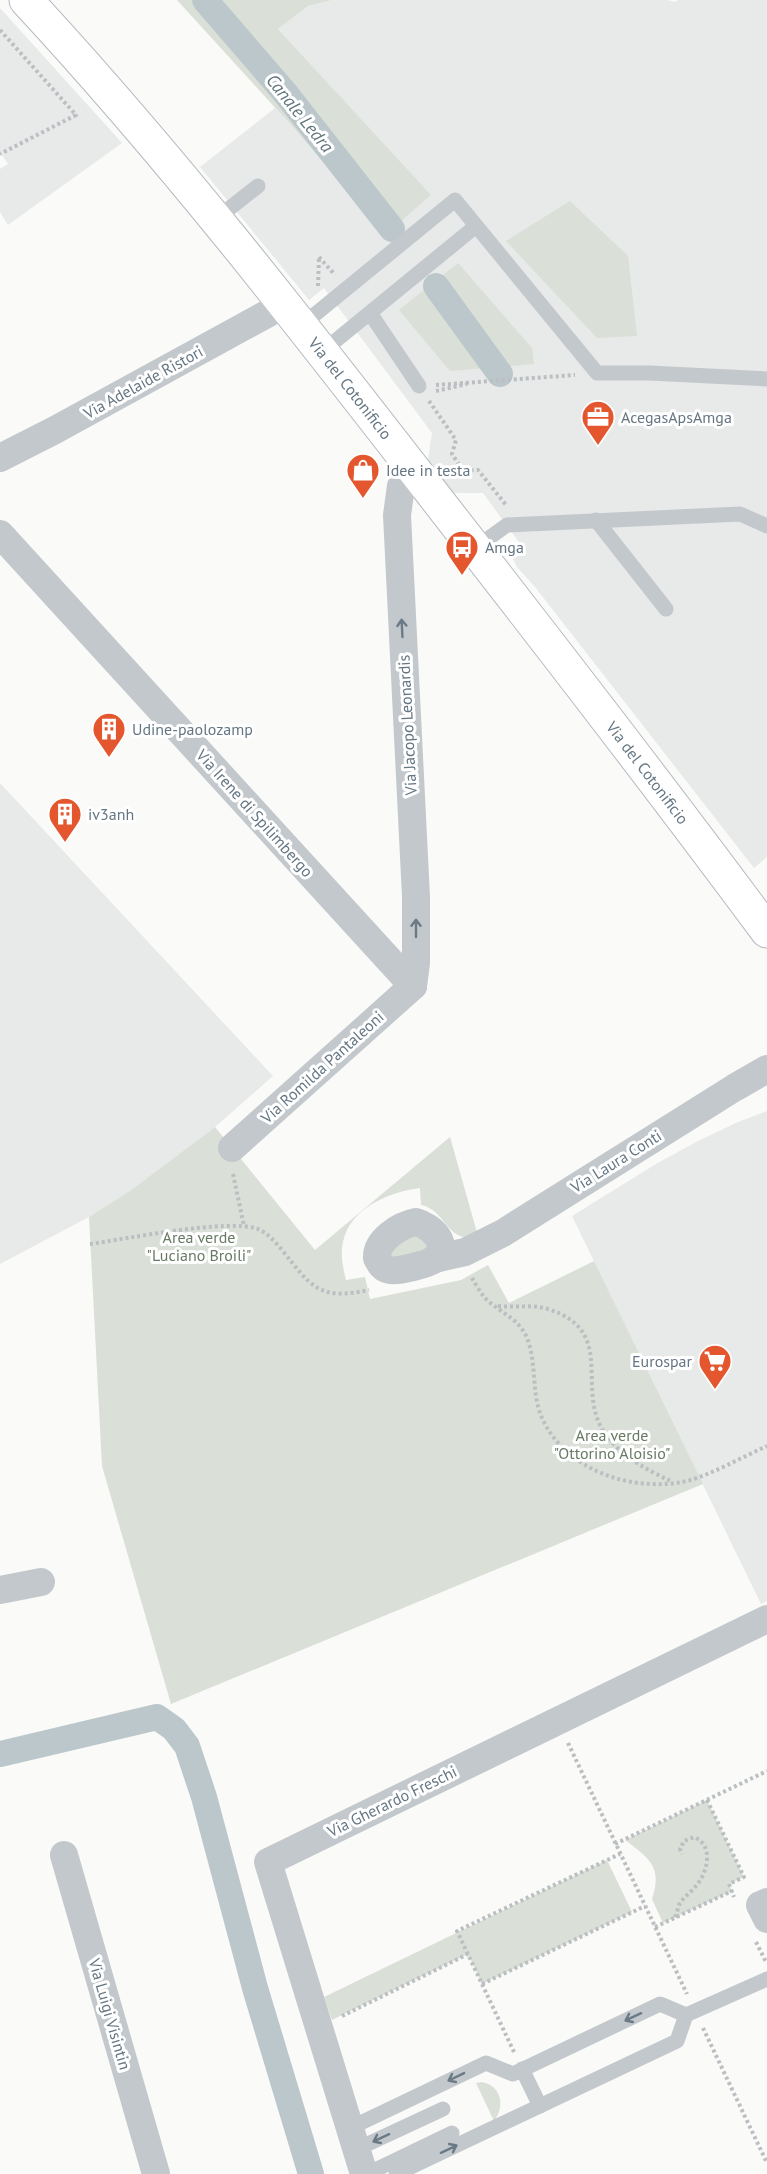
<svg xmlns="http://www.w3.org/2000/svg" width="767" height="2174" viewBox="0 0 767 2174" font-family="'PT Sans',sans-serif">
	<rect width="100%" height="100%" fill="#fafaf8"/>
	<g fill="#e8e9e9">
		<path d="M 332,0 L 667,0 L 675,2 L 678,0 L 767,0 L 767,857 L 754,868 L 535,587 L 517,567 L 513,559 L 515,556 L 524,549 L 483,493 L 453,493 L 428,459 L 432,433 L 324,288 L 309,300 L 200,167 L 275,108 L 300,135 L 431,196 L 278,29 L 308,6 Z"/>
		<path d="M 0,8 L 122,143 L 8,225 L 0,212 L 0,169 L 8,164 L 0,152 Z"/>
		<path d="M 0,783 L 273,1076 L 215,1127 L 131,1190 L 89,1217 L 0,1264 Z"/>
		<path d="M 767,1111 L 767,1601 L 761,1604 L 572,1216 L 656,1164 L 698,1141 L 738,1122 Z"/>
	</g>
	<g fill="#dadfd7">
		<path d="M 177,0 L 332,0 L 308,6 L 278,29 L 431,195 L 385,235 L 300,135 Z"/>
		<path d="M 570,201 L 628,256 L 637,336 L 597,338 L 506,241 Z"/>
		<path d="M 458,263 L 532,348 L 534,364 L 450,371 L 399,310 Z"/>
		<path d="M 215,1127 L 315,1250 L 450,1137 L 478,1236 C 446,1245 447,1210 421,1205 L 420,1188 C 389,1192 350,1208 343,1242 C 340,1254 343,1268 346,1280 L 365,1277 L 370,1299 L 461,1280 L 488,1265 L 509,1303 L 594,1261 L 703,1484 L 171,1704 L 102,1466 L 89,1217 L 131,1190 Z"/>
		<path d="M 418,1232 L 428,1248 L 395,1261 L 387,1249 Z"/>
		<path d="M 707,1800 L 744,1877 L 729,1884 L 732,1891 L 663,1923 L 652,1899 C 663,1867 649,1858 625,1840 Z"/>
		<path d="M 607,1860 L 632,1912 L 482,1984 L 468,1954 L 332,2020 L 324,1997 Z"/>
		<path d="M 482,2082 C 502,2086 505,2107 494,2121 L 476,2083 Z"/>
	</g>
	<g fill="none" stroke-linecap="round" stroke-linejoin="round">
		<g stroke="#bbc7cb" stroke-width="26">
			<path d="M 205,0 L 286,94 L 392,229"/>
			<path d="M 436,286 L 500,374"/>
			<path d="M 0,1754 L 157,1717 L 174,1729 L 187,1746 L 204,1797 L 255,1988 L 311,2174"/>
		</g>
		<defs>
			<g id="secondary">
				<path id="s1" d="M 26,0 C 169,154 297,319 425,484 C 540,632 655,780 767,931"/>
			</g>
		</defs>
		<use href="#secondary" stroke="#b3babf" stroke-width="35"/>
		<g stroke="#bbbfc2" stroke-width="4" stroke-dasharray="3 3" stroke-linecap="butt">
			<path d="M 0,30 L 76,115 L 0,154"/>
			<path d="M 319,257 L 335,275"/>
			<path d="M 318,286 L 319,258"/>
			<path d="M 436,385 L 575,375"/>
			<path d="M 436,391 L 467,384"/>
			<path d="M 429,401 L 456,440 L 452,454 L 463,471 L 478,470 L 506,505"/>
			<path d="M 233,1174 L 244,1226"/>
			<path d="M 90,1244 C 126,1239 229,1218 258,1229 C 268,1233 275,1242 282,1250 C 311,1286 318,1301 369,1290"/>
			<path d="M 472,1278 C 475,1284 480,1291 484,1297 C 498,1312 518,1317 527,1338 C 537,1363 531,1393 542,1418 C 566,1471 633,1493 687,1481 C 713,1474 742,1457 767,1446"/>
			<path d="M 498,1306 C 515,1308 532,1304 548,1309 C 614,1330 579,1382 600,1425 C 612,1451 646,1470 671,1481"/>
			<path d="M 568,1743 L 687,1994"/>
			<path d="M 707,1800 L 744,1877 L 729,1884 L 734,1897"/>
			<path d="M 615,1844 L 767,1771"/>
			<path d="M 675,1917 C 677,1913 678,1907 680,1903 C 684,1897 691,1892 696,1886 C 708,1872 714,1845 694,1837 L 684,1841 L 680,1849 L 682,1854"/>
			<path d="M 655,1927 L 732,1891"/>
			<path d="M 756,1942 L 766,1962"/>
			<path d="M 482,1984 L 645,1906"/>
			<path d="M 342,2016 L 468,1954"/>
			<path d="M 703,2028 L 767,2163"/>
			<path d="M 514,2052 L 457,1931 L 620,1854"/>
		</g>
		<g stroke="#c3c8cc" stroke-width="15">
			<path d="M 216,219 L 258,186"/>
			<path d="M 370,313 L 419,386"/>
			<path d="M 302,325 L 455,200 L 597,373 L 650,373 L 767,379"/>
			<path d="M 323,351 L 476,226"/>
			<path d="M 596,520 L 666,609"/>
			<path d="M 475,548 L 507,525 L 740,514 L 767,526"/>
			<path d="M 522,2069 L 540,2106"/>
			<path d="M 350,2128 L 486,2063 L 513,2074 L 660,2004 L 686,2015 L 767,1979"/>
			<path d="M 357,2149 L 443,2109"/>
			<path d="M 367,2174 L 452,2133"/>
			<path d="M 396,2174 L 677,2041 L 686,2015"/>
		</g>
		<g stroke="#c3c8cc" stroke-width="28">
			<path d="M 0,458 L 55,430 L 285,304"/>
			<path d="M 413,468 L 401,486 L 397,515 L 416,897 L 416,963 L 413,986"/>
			<path d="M 0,534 L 413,986"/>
			<path d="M 232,1148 L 413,986"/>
			<path d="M 416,1222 C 431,1226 451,1244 435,1259 C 429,1264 397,1272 390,1270 C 383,1269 380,1264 377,1258 C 376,1240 400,1225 416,1222 Z"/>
			<path d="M 434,1259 L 465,1252 L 503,1233 L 734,1088 L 767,1069"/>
			<path d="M 0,1590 L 41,1582"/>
			<path d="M 64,1855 L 156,2174"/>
			<path d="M 767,1902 L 760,1905 L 767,1919"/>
			<path d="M 364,2174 L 268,1862 L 767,1619"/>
		</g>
		<use href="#secondary" stroke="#fff" stroke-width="33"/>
	</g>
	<defs><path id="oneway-shaft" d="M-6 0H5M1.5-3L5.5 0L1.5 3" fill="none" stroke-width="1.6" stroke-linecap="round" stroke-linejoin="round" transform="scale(1.5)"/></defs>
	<g stroke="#6a7a87">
		<use href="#oneway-shaft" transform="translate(402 628) rotate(-93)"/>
		<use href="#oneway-shaft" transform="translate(416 928) rotate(-90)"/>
		<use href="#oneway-shaft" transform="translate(633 2017) rotate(155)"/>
		<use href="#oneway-shaft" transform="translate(456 2077) rotate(154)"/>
		<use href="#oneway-shaft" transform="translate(381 2138) rotate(155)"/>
		<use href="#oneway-shaft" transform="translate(449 2149) rotate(-25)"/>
	</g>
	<defs>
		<symbol id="office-pin" viewBox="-11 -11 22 30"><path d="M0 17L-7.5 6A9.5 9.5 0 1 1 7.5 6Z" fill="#e4572e" stroke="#fff"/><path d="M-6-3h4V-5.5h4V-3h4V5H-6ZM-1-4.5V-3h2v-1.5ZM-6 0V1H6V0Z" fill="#fff"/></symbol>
		<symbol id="shop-pin" viewBox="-11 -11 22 30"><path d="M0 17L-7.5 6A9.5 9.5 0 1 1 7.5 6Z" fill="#e4572e" stroke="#fff"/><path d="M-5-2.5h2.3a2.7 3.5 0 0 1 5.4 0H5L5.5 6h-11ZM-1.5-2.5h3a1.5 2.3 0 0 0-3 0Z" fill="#fff"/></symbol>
		<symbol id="bus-pin" viewBox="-11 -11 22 30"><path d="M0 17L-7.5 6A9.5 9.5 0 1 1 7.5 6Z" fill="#e4572e" stroke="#fff"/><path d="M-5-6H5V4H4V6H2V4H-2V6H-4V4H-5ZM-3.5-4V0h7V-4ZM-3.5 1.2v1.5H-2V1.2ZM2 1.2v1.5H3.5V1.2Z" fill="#fff"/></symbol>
		<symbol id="building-pin" viewBox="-11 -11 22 30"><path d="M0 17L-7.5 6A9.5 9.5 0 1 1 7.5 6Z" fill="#e4572e" stroke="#fff"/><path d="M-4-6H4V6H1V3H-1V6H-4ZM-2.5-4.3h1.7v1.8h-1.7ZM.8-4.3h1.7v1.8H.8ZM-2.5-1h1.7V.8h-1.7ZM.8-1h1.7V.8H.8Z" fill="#fff"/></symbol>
		<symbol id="supermarket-pin" viewBox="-11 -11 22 30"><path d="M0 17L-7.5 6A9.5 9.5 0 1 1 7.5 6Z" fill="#e4572e" stroke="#fff"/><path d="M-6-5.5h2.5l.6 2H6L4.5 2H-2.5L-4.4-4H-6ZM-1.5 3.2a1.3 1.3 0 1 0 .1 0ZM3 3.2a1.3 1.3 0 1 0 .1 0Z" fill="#fff"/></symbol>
	</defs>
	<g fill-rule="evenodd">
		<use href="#office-pin" x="579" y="398" width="38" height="52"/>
		<use href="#shop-pin" x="344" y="451" width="38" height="52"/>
		<use href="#bus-pin" x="443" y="528" width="38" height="52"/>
		<use href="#building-pin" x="90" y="710" width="38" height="52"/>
		<use href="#building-pin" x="46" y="795" width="38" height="52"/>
		<use href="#supermarket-pin" x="696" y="1342" width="38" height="52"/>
	</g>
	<g text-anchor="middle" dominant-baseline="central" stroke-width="6" stroke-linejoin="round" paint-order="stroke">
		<g font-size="16" fill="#657683" stroke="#fff">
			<text transform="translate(143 382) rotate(-29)">Via Adelaide Ristori</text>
			<text stroke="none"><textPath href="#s1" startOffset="506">Via del Cotonificio</textPath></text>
			<text transform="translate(407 725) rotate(-93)">Via Jacopo Leonardis</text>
			<text stroke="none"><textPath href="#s1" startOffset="992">Via del Cotonificio</textPath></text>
			<text transform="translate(255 813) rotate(48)">Via Irene di Spilimbergo</text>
			<text transform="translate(322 1067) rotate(-42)">Via Romilda Pantaleoni</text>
			<text transform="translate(616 1161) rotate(-32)">Via Laura Conti</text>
			<text transform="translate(392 1801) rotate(-26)">Via Gherardo Freschi</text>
			<text transform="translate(110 2014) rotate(74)">Via Luigi Visintin</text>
		</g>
		<g font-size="16" fill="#657683" stroke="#fff" text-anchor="start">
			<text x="621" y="417">AcegasApsAmga</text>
			<text x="386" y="470">Idee in testa</text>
			<text x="485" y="547">Amga</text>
			<text x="132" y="729">Udine-paolozamp</text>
			<text x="88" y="814">iv3anh</text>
			<text x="692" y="1361" text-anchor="end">Eurospar</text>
		</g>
		<g font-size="16" fill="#687a64" stroke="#fff">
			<text x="199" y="1237">Area verde<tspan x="199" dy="18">"Luciano Broili"</tspan></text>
			<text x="612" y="1435">Area verde<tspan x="612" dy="18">"Ottorino Aloisio"</tspan></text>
		</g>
		<g font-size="18" font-style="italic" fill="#60757c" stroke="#fff">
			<text transform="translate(300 113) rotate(51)">Canale Ledra</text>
		</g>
	</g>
</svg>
